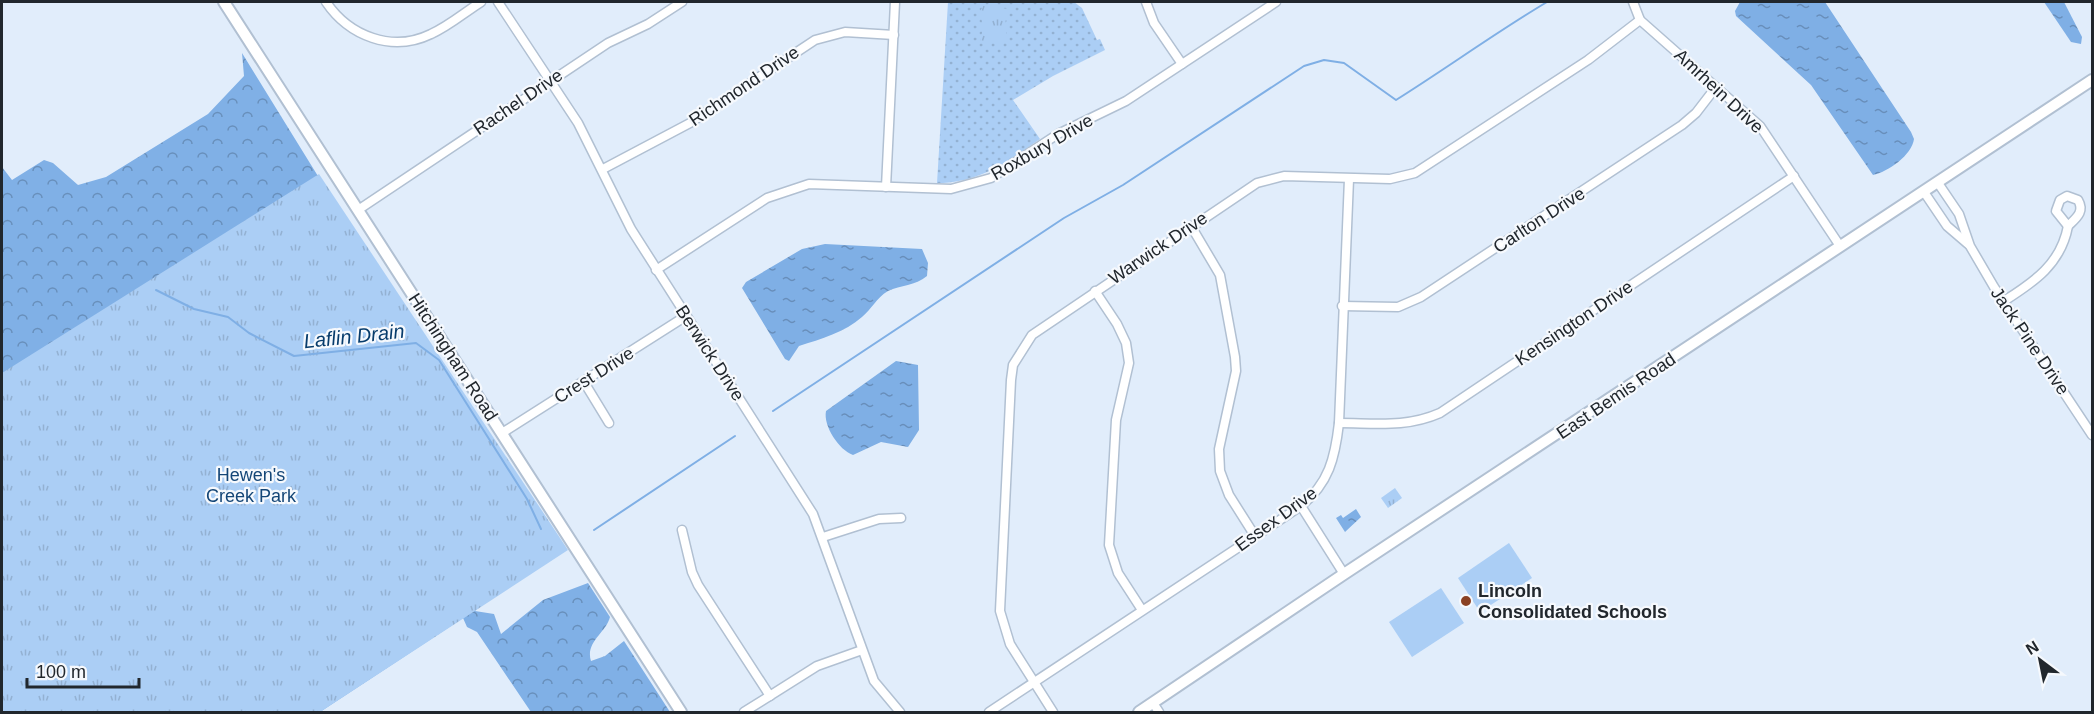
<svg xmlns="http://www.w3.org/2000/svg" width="2094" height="714" viewBox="0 0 2094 714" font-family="Arial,sans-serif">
	<defs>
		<pattern id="grass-dots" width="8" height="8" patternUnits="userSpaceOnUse" patternTransform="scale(1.5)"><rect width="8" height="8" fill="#abcef5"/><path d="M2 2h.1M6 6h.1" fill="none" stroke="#93b1d2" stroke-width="1.8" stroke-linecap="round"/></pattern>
		<pattern id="forest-crowns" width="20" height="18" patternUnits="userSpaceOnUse" patternTransform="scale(1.5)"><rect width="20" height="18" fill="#80b0e6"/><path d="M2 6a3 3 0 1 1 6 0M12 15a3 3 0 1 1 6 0" fill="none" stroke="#688fbb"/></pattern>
		<pattern id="park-tufts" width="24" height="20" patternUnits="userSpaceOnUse" patternTransform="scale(1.5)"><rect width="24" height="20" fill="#abcef5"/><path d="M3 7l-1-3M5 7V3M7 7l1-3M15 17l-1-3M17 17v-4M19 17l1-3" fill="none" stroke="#93b1d2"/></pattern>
		<pattern id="water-ripples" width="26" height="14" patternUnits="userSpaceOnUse" patternTransform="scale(1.5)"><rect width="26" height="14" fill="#7fafe5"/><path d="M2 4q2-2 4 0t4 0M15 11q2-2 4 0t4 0" fill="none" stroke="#688eba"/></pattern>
	</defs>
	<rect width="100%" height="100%" fill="#e1edfb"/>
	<path fill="url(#grass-dots)" d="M 948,2 L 1074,2 L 1082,8 L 1097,40 L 1100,39 L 1105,50 L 1053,76 L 1013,100 L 1040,139 C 1007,162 979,183 937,183 Z"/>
	<path fill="url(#forest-crowns)" d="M 242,53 L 537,531 L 475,611 L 494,614 L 501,634 L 543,600 L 588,583 L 610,617 C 606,633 585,642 591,661 L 605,656 L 624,641 L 670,712 L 531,712 L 477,632 L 467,627 L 463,618 L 320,712 L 2,712 L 2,167 L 12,180 L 44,160 L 53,163 L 78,185 L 106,177 L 208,114 L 244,76 Z"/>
	<g fill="url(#park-tufts)">
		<path d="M 984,5 L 1008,9 L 1005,24 L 1007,39 L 1003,43 L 980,42 L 983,28 L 980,11 Z"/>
		<path d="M 319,174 L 568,550 L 320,712 L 2,712 L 2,373 Z"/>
		<path d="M 1395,488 L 1402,498 L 1388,508 L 1381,498 Z"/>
	</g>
	<g fill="#abcef5">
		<path d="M 1509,543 L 1532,578 L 1480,612 L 1458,578 Z"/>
		<path d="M 1441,588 L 1464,623 L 1412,657 L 1389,622 Z"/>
	</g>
	<g fill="url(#water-ripples)">
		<path d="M 1740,2 L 1825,2 L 1911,132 L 1914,139 C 1912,155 1888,172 1873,175 L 1811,85 L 1736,16 L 1735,11 Z"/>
		<path d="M 2044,2 L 2064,2 L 2082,37 L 2081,44 L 2071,42 Z"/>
		<path d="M 825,244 L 922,249 L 928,263 L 927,276 C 915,286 901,285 888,291 C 876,298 872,309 862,317 C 845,332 821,339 799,346 L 789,361 L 785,359 L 742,288 L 746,282 L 802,249 Z"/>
		<path d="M 896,361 L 918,365 L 919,430 L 908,447 L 881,442 L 853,455 C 839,450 823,426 826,411 Z"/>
		<path d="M 1356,509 L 1361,517 L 1345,532 L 1336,518 L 1341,515 L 1343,518 Z"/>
	</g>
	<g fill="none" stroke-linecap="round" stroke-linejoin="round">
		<g stroke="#7fafe5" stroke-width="2">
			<path d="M 1583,2 L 1596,2"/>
			<path d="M 156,290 L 194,309 L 228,317 L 249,333 L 294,356 L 416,343 L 439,360 L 527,499 L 541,529"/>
			<path d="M 773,411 L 1064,218 L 1123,185 L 1304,66 L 1324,60 L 1344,63 L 1396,100 C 1447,68 1495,33 1547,2"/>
			<path d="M 594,530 L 735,436"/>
		</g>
		<defs>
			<g id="minor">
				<path d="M 326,2 C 349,36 392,53 431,34 C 449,26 465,12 481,2"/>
				<path d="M 498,2 L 578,123 L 631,229 L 813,514 L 874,681 L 900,712"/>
				<path d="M 1146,2 L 1154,23 L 1182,64"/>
				<path d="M 1633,2 L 1640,20 L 1760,126 L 1840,246"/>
				<path d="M 603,169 L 690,123 L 815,40 L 845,32 L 894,35"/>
				<path d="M 1938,183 L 1959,214 L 1970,246 L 1994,287 L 2092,435"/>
				<path d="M 886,187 L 895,2"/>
				<path d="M 1924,192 L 1947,226 L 1968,244"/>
				<path d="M 2067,196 L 2078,200 C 2085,212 2076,218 2068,226 L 2056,211 L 2060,200 Z"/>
				<path d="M 358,210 L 608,43 L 648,24 L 682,2"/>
				<path d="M 1191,226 L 1220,275 L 1235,357 L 1236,371 L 1219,449 L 1220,471 L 1229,495 L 1255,536"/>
				<path d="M 656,270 L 767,198 L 809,184 L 951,189 L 991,178 L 1058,134 L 1126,101 L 1276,2"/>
				<path d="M 1095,291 L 1117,324 L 1126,343 L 1129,363 L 1116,420 L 1109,545 L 1118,573 L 1142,610"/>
				<path d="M 2004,301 C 2034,282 2061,264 2068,226"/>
				<path d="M 1342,306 L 1398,307 L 1421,297 L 1682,125 L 1696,113 L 1716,87"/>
				<path d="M 584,382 L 609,423"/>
				<path d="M 1339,423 C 1375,423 1406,428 1440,413 L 1794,176"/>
				<path d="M 502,433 L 686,316"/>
				<path d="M 1301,506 L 1344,574"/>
				<path d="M 682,530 L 692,572 L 698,585 L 770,696"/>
				<path d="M 823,537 L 879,519 L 901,518"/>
				<path d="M 1153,703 L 1159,712"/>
				<path d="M 744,712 L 817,666 L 862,650"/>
				<path d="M 989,712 L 1301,506 C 1329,483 1335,458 1339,423 L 1349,179"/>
				<path d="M 1053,712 L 1010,644 L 1000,611 L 1011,380 L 1013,365 L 1032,335 L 1257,183 L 1284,176 L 1390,179 L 1415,173 L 1588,60 L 1640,20"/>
			</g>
			<g id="tertiary">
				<path d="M 224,2 L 681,712"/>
				<path d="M 1139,712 L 1344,574 L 2092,80"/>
			</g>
		</defs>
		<use href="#minor" stroke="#b1c0d2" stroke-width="11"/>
		<use href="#tertiary" stroke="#b1c0d2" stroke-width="14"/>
		<use href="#minor" stroke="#fff" stroke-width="8"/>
		<use href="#tertiary" stroke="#fff" stroke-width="10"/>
	</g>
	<circle fill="#8a4123" stroke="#f6f9fd" stroke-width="2" cx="1466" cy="601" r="6"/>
	<g text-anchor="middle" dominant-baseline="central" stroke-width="4.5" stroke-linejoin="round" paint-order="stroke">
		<g font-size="18" fill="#21272d" stroke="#f6f9fd">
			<text transform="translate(744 86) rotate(-34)">Richmond Drive</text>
			<text transform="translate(1719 91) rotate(43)">Amrhein Drive</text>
			<text transform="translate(518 102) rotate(-34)">Rachel Drive</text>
			<text transform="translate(1042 147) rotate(-30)">Roxbury Drive</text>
			<text transform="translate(1539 220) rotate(-33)">Carlton Drive</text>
			<text transform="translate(1158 248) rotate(-34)">Warwick Drive</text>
			<text transform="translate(1574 323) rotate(-34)">Kensington Drive</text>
			<text transform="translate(2030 341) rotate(56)">Jack Pine Drive</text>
			<text transform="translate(710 353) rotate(57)">Berwick Drive</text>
			<text transform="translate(453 357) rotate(57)">Hitchingham Road</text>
			<text transform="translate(594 375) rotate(-32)">Crest Drive</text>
			<text transform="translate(1616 396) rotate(-34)">East Bemis Road</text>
			<text transform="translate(1276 519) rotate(-36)">Essex Drive</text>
		</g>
		<g font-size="18" fill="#144677" stroke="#f6f9fd">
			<text x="251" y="475">Hewen's<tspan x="251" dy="21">Creek Park</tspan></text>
		</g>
		<g font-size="18" font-weight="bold" fill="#21272d" stroke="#f6f9fd" text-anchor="start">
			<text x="1478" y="591">Lincoln<tspan x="1478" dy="21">Consolidated Schools</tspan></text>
		</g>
		<g font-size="20" font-style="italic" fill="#073c6c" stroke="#f6f9fd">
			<text transform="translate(354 336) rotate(-6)">Laflin Drain</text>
		</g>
	</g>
	<rect width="2094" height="714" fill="none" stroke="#21272d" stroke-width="6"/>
	<g transform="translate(2040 660) rotate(328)" stroke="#f6f9fd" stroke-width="4.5" paint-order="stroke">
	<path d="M0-4.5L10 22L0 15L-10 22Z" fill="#21272d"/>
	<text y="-9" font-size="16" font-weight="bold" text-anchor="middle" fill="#21272d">N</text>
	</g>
	<path d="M27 678v9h112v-9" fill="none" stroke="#21272d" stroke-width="3"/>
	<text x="36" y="678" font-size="18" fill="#21272d" stroke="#f6f9fd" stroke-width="4.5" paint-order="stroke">100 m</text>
</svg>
